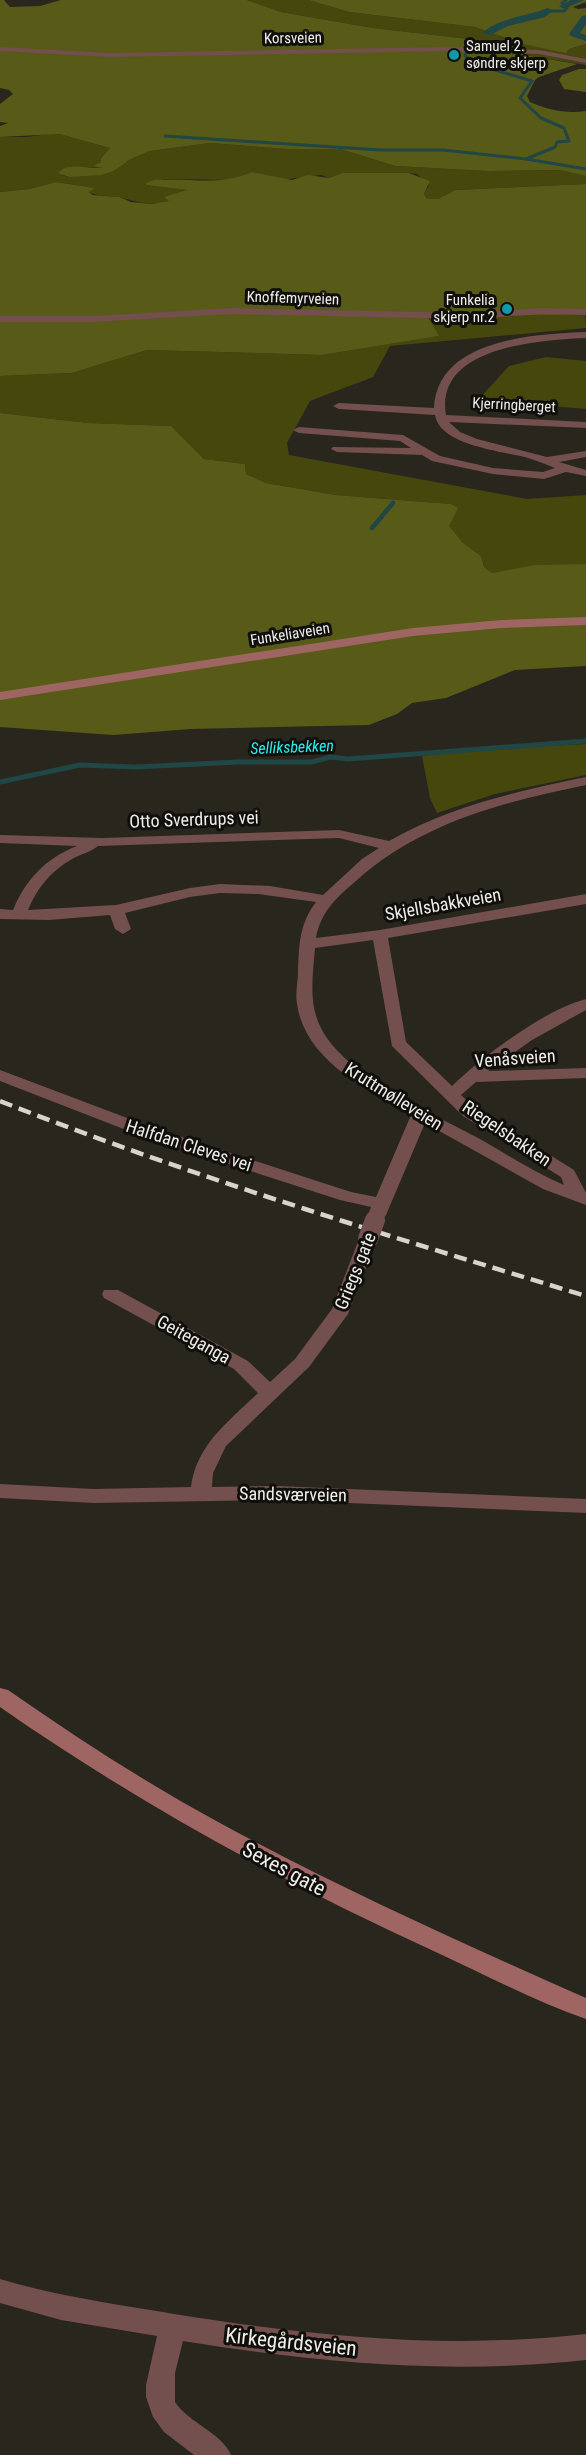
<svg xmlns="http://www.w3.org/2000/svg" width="586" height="2455" viewBox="0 0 586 2455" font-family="'Roboto Condensed',sans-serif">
	<rect width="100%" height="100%" fill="#29261e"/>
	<g fill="#45470c">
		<path d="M 247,0 L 308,0 L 349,12 L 475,27 L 523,44 L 569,49 L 586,44 L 586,65 L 530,56 L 469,39 L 373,28 L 281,12 Z"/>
		<path d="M 49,134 L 59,134 L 110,148 L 101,158 L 101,162 L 95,166 L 105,168 L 71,166 L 62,175 L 69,177 L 114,171 L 131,159 L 150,151 L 210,143 L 287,149 L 340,149 L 395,166 L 487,171 L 561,170 L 586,176 L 586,184 L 455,190 L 438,199 L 427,199 L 424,194 L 429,185 L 417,174 L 409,173 L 342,173 L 329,178 L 321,175 L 281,180 L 252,172 L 230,180 L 165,179 L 146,185 L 189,190 C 181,192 176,199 168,201 C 150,208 134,200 117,197 C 107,195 97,197 89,192 L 94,188 L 57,182 L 28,189 L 0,192 L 0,137 L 26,137 Z"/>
		<path d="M 585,313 L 586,328 L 390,346 L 373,377 L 310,401 L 287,443 L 289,455 L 527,499 L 586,495 L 586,564 L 492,573 L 484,567 L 481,556 L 462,542 L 448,526 L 451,504 L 336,495 L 266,483 L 246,474 L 245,464 L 204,459 L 171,426 L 88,423 L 0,413 L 0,376 L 72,373 L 147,350 L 322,355 L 438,336 L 428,316 Z"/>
		<path d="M 546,357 L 586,361 L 586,409 L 478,400 L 509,366 Z"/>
		<path d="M 586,744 L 586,775 L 495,794 L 437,813 L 430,798 L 422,756 L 501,748 Z"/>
	</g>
	<g fill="#585a17">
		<path d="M 0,0 L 4,0 L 10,7 L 40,6 L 61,0 L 247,0 L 281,12 L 373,28 L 469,39 L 530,56 L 577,64 L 539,77 L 535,80 L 527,96 L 530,102 C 549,110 566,114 586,111 L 586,176 L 560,170 L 487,171 L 395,166 L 340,149 L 287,149 L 210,143 L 150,151 L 131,159 L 114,171 L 101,175 L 69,177 L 58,173 C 69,161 87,169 102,168 L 93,166 L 101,162 L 101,158 L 110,148 L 59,134 L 0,137 L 0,126 L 8,123 L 0,122 L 0,104 L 13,94 L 9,90 L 0,88 Z"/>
		<path d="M 308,0 L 586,0 L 586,2 L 573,7 L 578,9 L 586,8 L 586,16 L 583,17 L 586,19 L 586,44 L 569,49 L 566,53 L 523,44 L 475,27 L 349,12 Z"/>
		<path d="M 579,69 L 586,69 L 586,92 L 564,89 L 559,80 L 562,75 Z"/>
		<path d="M 252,172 L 292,180 L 308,175 L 329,178 L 342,173 L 409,173 L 430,181 L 424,194 L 427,199 L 438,199 L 455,190 L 586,184 L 586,314 L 428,317 L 439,336 L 322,355 L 147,350 L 72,373 L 0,376 L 0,192 L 29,189 L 56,182 L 95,188 L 89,192 L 93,195 L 119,197 L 131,202 L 152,204 L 169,201 L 164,197 L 187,190 L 146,185 L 146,183 L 154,180 C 191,177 216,187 252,172 Z"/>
		<path d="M 0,413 L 88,423 L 171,426 L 204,459 L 245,464 L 246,474 L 266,483 L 336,495 L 451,504 L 458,508 L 449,526 L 462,542 L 481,556 L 484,567 L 492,573 L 535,565 L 586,564 L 586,666 L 515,670 L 446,698 L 412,703 L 397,714 L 369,725 L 191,729 L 113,735 L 0,727 Z"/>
	</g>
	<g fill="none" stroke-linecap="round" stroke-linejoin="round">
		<g stroke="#204646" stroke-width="3">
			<path d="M 548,11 L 564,11 L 567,8 L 562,3 L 566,0"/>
			<path d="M 468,40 L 471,44 L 469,49"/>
			<path d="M 468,50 L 465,55 L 471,63 L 532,81 L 520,98 L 541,118 L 564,128 L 569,141 L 557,142 L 555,147 L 526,159 L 586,169"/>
			<path d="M 165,136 L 380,150 L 443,150 L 526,159"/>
		</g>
		<path stroke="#204646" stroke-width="4.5" d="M 372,528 L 393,503"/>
		<path stroke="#204646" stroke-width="5" d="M 0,782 L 80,765 L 136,767 L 238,762 L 312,762 L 330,757 L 348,759 L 586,741"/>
		<g fill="#204646" fill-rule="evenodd">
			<path d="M 571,0 L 584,0 L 564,9 L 559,6 Z"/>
			<path d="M 548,8 L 553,11 L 545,17 L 508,26 L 490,35 L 482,33 C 499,18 527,16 548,8 Z"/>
			<path d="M 586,15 L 586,24 L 580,33 L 586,35 L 586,41 L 571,36 L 569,34 L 582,16 Z"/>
		</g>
		<g fill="#734f4d" fill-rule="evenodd">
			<path d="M 0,47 L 110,53 L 450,47 L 539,50 L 586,59 L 586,63 L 539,54 L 450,51 L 110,57 L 0,51 Z"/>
			<path d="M 232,308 L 471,313 L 541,308 L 586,309 L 586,315 L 541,314 L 471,319 L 232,314 L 93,322 L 0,322 L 0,316 L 93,316 Z"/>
			<path d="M 586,332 L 586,338 C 542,340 434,346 446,415 L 586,422 L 586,428 L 449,422 L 460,432 L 477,439 L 547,457 L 586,451 L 586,457 L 559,462 L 586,470 L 586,476 L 566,472 L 544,479 L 493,474 L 432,461 L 422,455 L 337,452 L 331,449 L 333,447 L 411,448 L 400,441 L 299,433 L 293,430 L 299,427 L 403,435 L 440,456 L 493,468 L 543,472 L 555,468 C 546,464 537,461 528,458 C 503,451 440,446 435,415 L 339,409 L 333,406 L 339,403 L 434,408 C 437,339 534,334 586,332 Z"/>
			<path d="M 586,777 L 586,785 C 503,802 421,823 357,880 C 337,897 321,911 316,938 L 380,930 L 586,894 L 586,904 L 388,938 L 406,1042 L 452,1086 C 483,1056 544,1010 586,999 L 586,1010 L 532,1040 L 488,1071 L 586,1068 L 586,1078 L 476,1082 L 461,1095 L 475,1108 L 574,1170 L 586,1193 L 586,1205 L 543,1189 L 425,1123 L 386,1215 L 383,1219 L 371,1219 L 368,1215 L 371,1207 L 340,1200 L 139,1135 L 0,1081 L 0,1070 L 151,1127 L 351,1192 L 376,1197 L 411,1115 C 367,1090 305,1060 297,1004 C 295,993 298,982 298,972 C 299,946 299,924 316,902 L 258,894 L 220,893 L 190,897 L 125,913 L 131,929 L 123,934 L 115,929 L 110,915 L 49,920 L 0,919 L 0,909 L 13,910 C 26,879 46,858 77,846 L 0,843 L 0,835 L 102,838 L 339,830 L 389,841 C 450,806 518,791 586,777 ZM 339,838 L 379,848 L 362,859 L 323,895 L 270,886 L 220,884 L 190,888 L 116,905 L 28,910 C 37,888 51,871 72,859 C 81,854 91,852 98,846 ZM 373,940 L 392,1046 L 463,1116 L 561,1177 L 564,1185 C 535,1173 508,1155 480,1139 C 434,1114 344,1075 321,1028 C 308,1004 313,974 315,948 Z"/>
			<path d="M 368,1233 L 374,1235 L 377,1239 L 348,1314 L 309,1367 L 226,1446 L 213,1473 L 212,1487 L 277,1486 L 586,1499 L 586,1513 L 277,1500 L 94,1503 L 0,1498 L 0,1484 L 94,1489 L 191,1487 C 196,1445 229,1421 258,1393 L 234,1369 L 104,1298 L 102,1294 L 104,1290 L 118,1290 L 248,1361 L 270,1382 L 295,1359 L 332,1309 L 359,1239 L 362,1235 Z"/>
			<path d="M 0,2279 C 57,2296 115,2304 174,2314 C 314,2336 444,2350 586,2334 L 586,2360 C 448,2375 319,2363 183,2341 L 175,2373 L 175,2402 C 190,2424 221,2432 231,2455 L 194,2455 L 164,2432 L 153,2417 L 146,2397 L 146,2385 L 157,2336 L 61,2320 L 0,2303 Z"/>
		</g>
		<g fill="#9e6562" fill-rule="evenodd">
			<path d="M 586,617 L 586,625 L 501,628 L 413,636 L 0,700 L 0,692 L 413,628 L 501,620 Z"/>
			<path d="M 0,1688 L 8,1690 C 77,1738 146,1783 220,1823 C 339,1888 462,1943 586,1998 L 586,2019 C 536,2002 488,1976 440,1954 C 286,1884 139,1804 0,1707 Z"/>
		</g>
		<path stroke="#d6d4cd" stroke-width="4.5" stroke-dasharray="13 7" stroke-linecap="butt" d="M 0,1101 C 192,1177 389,1236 586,1296"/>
		<path stroke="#734f4d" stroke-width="20" d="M 368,1239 L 375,1220"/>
	</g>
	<g fill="#0f9aa8" stroke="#100f0b" stroke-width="2">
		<circle cx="454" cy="55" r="6"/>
		<circle cx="507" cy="309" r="6"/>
	</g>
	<g text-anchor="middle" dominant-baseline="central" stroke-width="6" stroke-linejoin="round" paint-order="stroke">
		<g font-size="15" fill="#efede7" stroke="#100f0b">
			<text transform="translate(293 38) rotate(-1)">Korsveien</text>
			<text transform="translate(293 298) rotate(2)">Knoffemyrveien</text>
			<text transform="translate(514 405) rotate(3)">Kjerringberget</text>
			<text transform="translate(290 634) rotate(-9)">Funkeliaveien</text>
		</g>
		<g font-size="15" fill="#efede7" stroke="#100f0b" text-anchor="start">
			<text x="466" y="46">Samuel 2.<tspan x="466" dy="17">søndre skjerp</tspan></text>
			<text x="495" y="300" text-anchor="end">Funkelia<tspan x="495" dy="17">skjerp nr.2</tspan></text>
		</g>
		<g font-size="16" font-style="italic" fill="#2eebeb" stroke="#100f0b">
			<text transform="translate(292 747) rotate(-2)">Selliksbekken</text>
		</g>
		<g font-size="18" fill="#efede7" stroke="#100f0b">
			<text transform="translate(194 819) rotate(-2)">Otto Sverdrups vei</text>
			<text transform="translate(443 904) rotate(-10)">Skjellsbakkveien</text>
			<text transform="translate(515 1058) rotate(-4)">Venåsveien</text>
			<text transform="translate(394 1096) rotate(32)">Kruttmølleveien</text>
			<text transform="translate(507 1133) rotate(34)">Riegelsbakken</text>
			<text transform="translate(189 1145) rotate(18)">Halfdan Cleves vei</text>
			<text transform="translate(355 1271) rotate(-68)">Griegs gate</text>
			<text transform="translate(194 1339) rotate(29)">Geiteganga</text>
			<text transform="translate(293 1494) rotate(1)">Sandsværveien</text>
		</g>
		<g font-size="21" fill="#efede7" stroke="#100f0b">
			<text transform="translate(284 1869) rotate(28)">Sexes gate</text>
			<text transform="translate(291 2342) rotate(6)">Kirkegårdsveien</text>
		</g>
	</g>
</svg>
